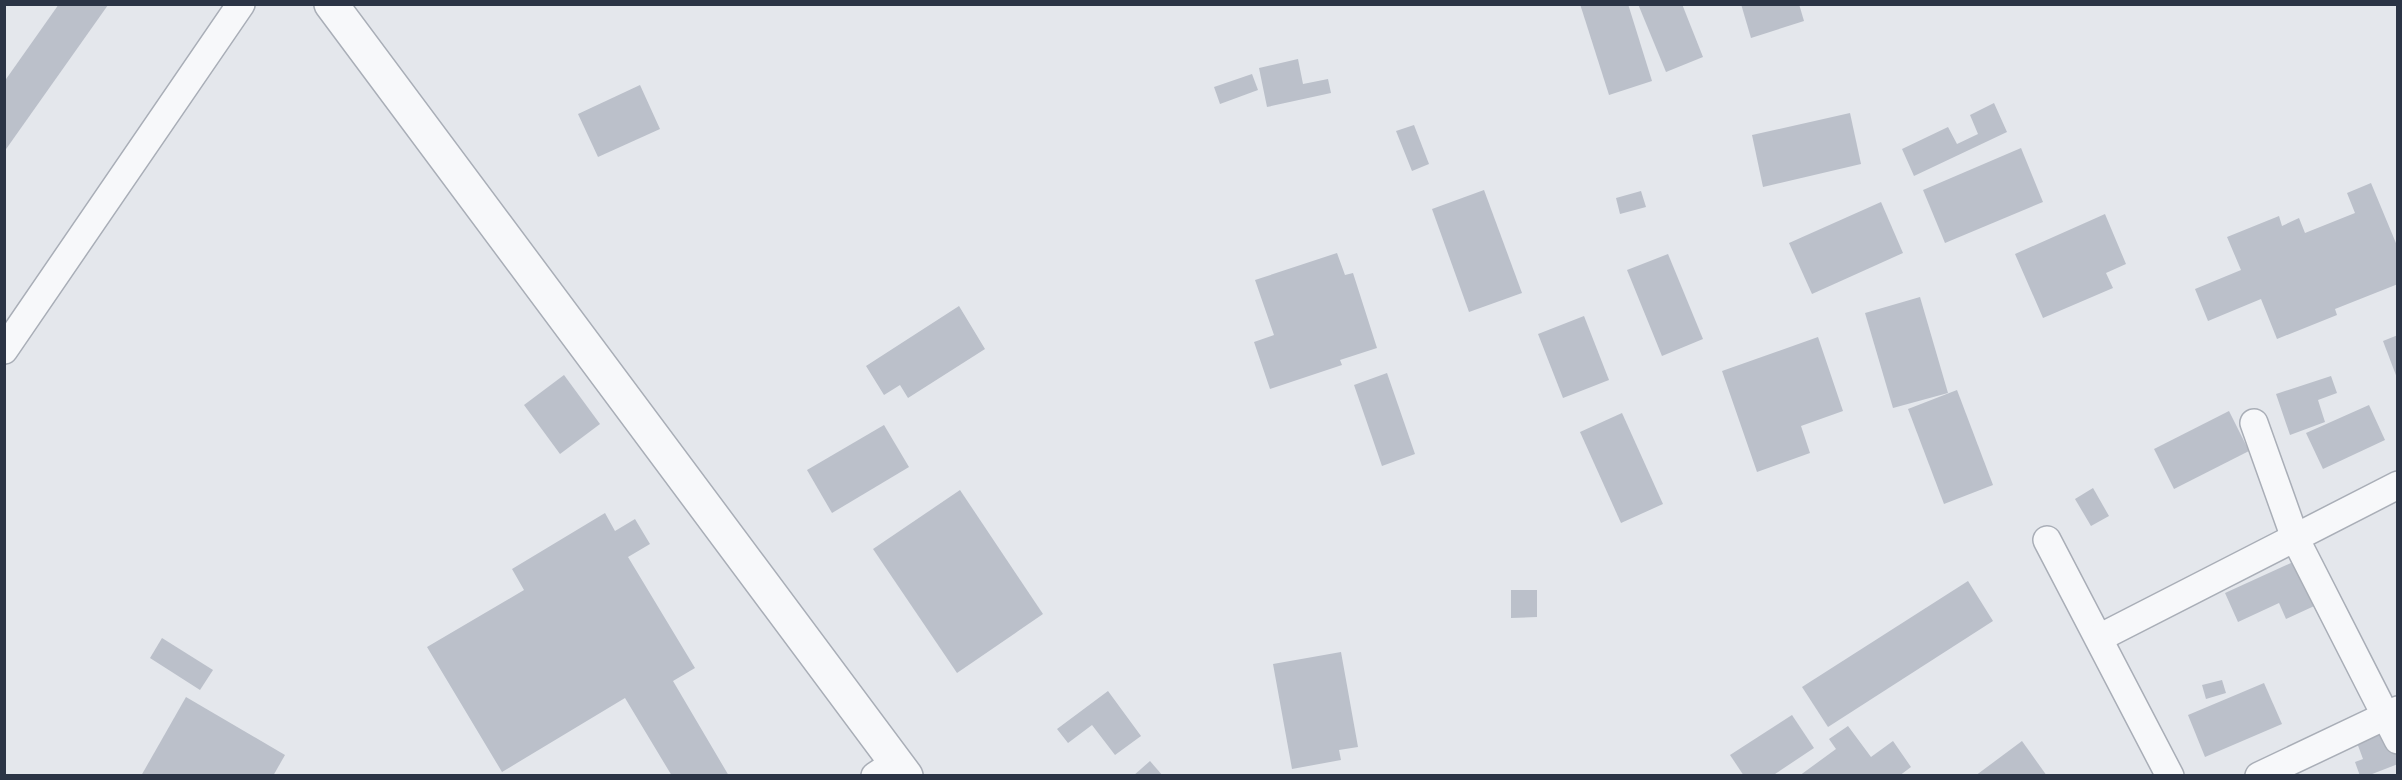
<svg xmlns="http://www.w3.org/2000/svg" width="2402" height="780" viewBox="0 0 2402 780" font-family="'Sofia Sans Condensed',sans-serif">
	<rect width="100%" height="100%" fill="#e4e7ec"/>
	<g fill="#bbc0ca">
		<path d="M 59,4 L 108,5 L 4,152 L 4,82 Z"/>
		<path d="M 1580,4 L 1628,4 L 1652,81 L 1609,95 Z"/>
		<path d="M 1638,4 L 1682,4 L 1703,57 L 1666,72 Z"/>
		<path d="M 1741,4 L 1799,4 L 1804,21 L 1751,38 Z"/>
		<path d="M 1298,59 L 1303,84 L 1328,79 L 1331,93 L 1267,107 L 1259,68 Z"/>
		<path d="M 1252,74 L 1258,90 L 1220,104 L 1214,87 Z"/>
		<path d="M 640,85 L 660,129 L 598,157 L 578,114 Z"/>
		<path d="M 1994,103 L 2007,132 L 1914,176 L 1902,149 L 1948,127 L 1957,144 L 1978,134 L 1970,115 Z"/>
		<path d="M 1850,113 L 1861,164 L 1763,187 L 1752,135 Z"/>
		<path d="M 1414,125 L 1429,164 L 1412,171 L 1396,131 Z"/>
		<path d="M 2021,148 L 2043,202 L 1945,243 L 1923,190 Z"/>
		<path d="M 2371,183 L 2398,248 L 2398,284 L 2335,309 L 2337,315 L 2277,339 L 2261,299 L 2208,321 L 2195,289 L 2241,270 L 2227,237 L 2279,216 L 2282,226 L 2299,218 L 2305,233 L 2355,213 L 2347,193 Z"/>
		<path d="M 1484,190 L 1522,293 L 1469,312 L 1432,209 Z"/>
		<path d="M 1641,191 L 1646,207 L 1620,214 L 1616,198 Z"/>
		<path d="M 1881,202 L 1903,253 L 1812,294 L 1789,243 Z"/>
		<path d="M 2105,214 L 2126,264 L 2106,273 L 2113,288 L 2043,318 L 2015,254 Z"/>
		<path d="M 1337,253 L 1345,275 L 1353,273 L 1377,348 L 1340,360 L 1342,365 L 1270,389 L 1254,342 L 1274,335 L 1255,280 Z"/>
		<path d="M 1668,254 L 1703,339 L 1662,356 L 1627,270 Z"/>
		<path d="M 1920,297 L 1948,393 L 1893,408 L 1865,313 Z"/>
		<path d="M 959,306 L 985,349 L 908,398 L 900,385 L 884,395 L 866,366 Z"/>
		<path d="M 1584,316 L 1609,380 L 1563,398 L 1538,334 Z"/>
		<path d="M 2398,335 L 2398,378 L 2397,378 L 2383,341 Z"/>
		<path d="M 1818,337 L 1843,411 L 1801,426 L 1810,453 L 1757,472 L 1722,371 Z"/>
		<path d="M 1387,373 L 1415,454 L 1382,466 L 1354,385 Z"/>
		<path d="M 564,375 L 600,424 L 560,454 L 524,405 Z"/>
		<path d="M 2331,376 L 2337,393 L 2318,400 L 2325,422 L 2290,435 L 2276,394 Z"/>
		<path d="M 1957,390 L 1993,485 L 1944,504 L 1908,409 Z"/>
		<path d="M 2369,405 L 2385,440 L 2323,469 L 2306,433 Z"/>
		<path d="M 2229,411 L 2249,451 L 2174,489 L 2154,449 Z"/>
		<path d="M 1622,413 L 1663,504 L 1621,523 L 1580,432 Z"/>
		<path d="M 884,425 L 909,467 L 832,513 L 807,470 Z"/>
		<path d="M 2093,488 L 2109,516 L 2091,526 L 2075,499 Z"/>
		<path d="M 960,490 L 1043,614 L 957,673 L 873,549 Z"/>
		<path d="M 605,513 L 615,531 L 635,519 L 650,544 L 628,557 L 695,668 L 673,681 L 729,776 L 672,776 L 625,698 L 502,772 L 427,647 L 524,590 L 512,569 Z"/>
		<path d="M 2304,557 L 2323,602 L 2286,619 L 2279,603 L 2238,622 L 2225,593 Z"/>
		<path d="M 1968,581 L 1993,621 L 1828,727 L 1802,687 Z"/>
		<path d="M 1511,590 L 1537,590 L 1537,617 L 1511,618 Z"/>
		<path d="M 162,638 L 213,670 L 200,690 L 150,658 Z"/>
		<path d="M 1341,652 L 1358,747 L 1339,750 L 1341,760 L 1292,769 L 1273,664 Z"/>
		<path d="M 2222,680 L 2226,693 L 2206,699 L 2202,685 Z"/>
		<path d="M 2264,683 L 2282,724 L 2205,757 L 2188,715 Z"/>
		<path d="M 1108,691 L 1141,736 L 1115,755 L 1092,725 L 1068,743 L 1057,729 Z"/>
		<path d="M 186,697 L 285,755 L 273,776 L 141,776 Z"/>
		<path d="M 1792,715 L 1814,748 L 1772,776 L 1744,776 L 1730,755 Z"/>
		<path d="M 2387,720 L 2398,749 L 2398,764 L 2367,776 L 2360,776 L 2355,762 L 2363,759 L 2353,732 Z"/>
		<path d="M 1848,726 L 1871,757 L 1893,741 L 1911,767 L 1899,776 L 1799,776 L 1836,749 L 1829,739 Z"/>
		<path d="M 2022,741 L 2047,776 L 1975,776 Z"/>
		<path d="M 1150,761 L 1163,776 L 1133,776 Z"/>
	</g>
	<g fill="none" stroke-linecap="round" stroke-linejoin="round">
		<defs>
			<g id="minor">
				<path d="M 4,350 L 241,4"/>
				<path d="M 2254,423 L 2295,538 L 2398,740"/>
				<path d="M 2047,540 L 2170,776"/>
				<path d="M 2099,638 L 2398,485"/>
				<path d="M 875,776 L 896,762"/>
				<path d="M 2259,776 L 2398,710"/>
			</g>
			<path id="tertiary" d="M 331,4 L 906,776"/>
		</defs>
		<use href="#minor" stroke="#a9aeb7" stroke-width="30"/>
		<use href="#tertiary" stroke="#a9aeb7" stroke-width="36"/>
		<use href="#minor" stroke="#f7f8fa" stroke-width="27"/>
		<use href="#tertiary" stroke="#f7f8fa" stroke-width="33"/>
	</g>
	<rect width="2402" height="780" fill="none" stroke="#2b3445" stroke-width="12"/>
</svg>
